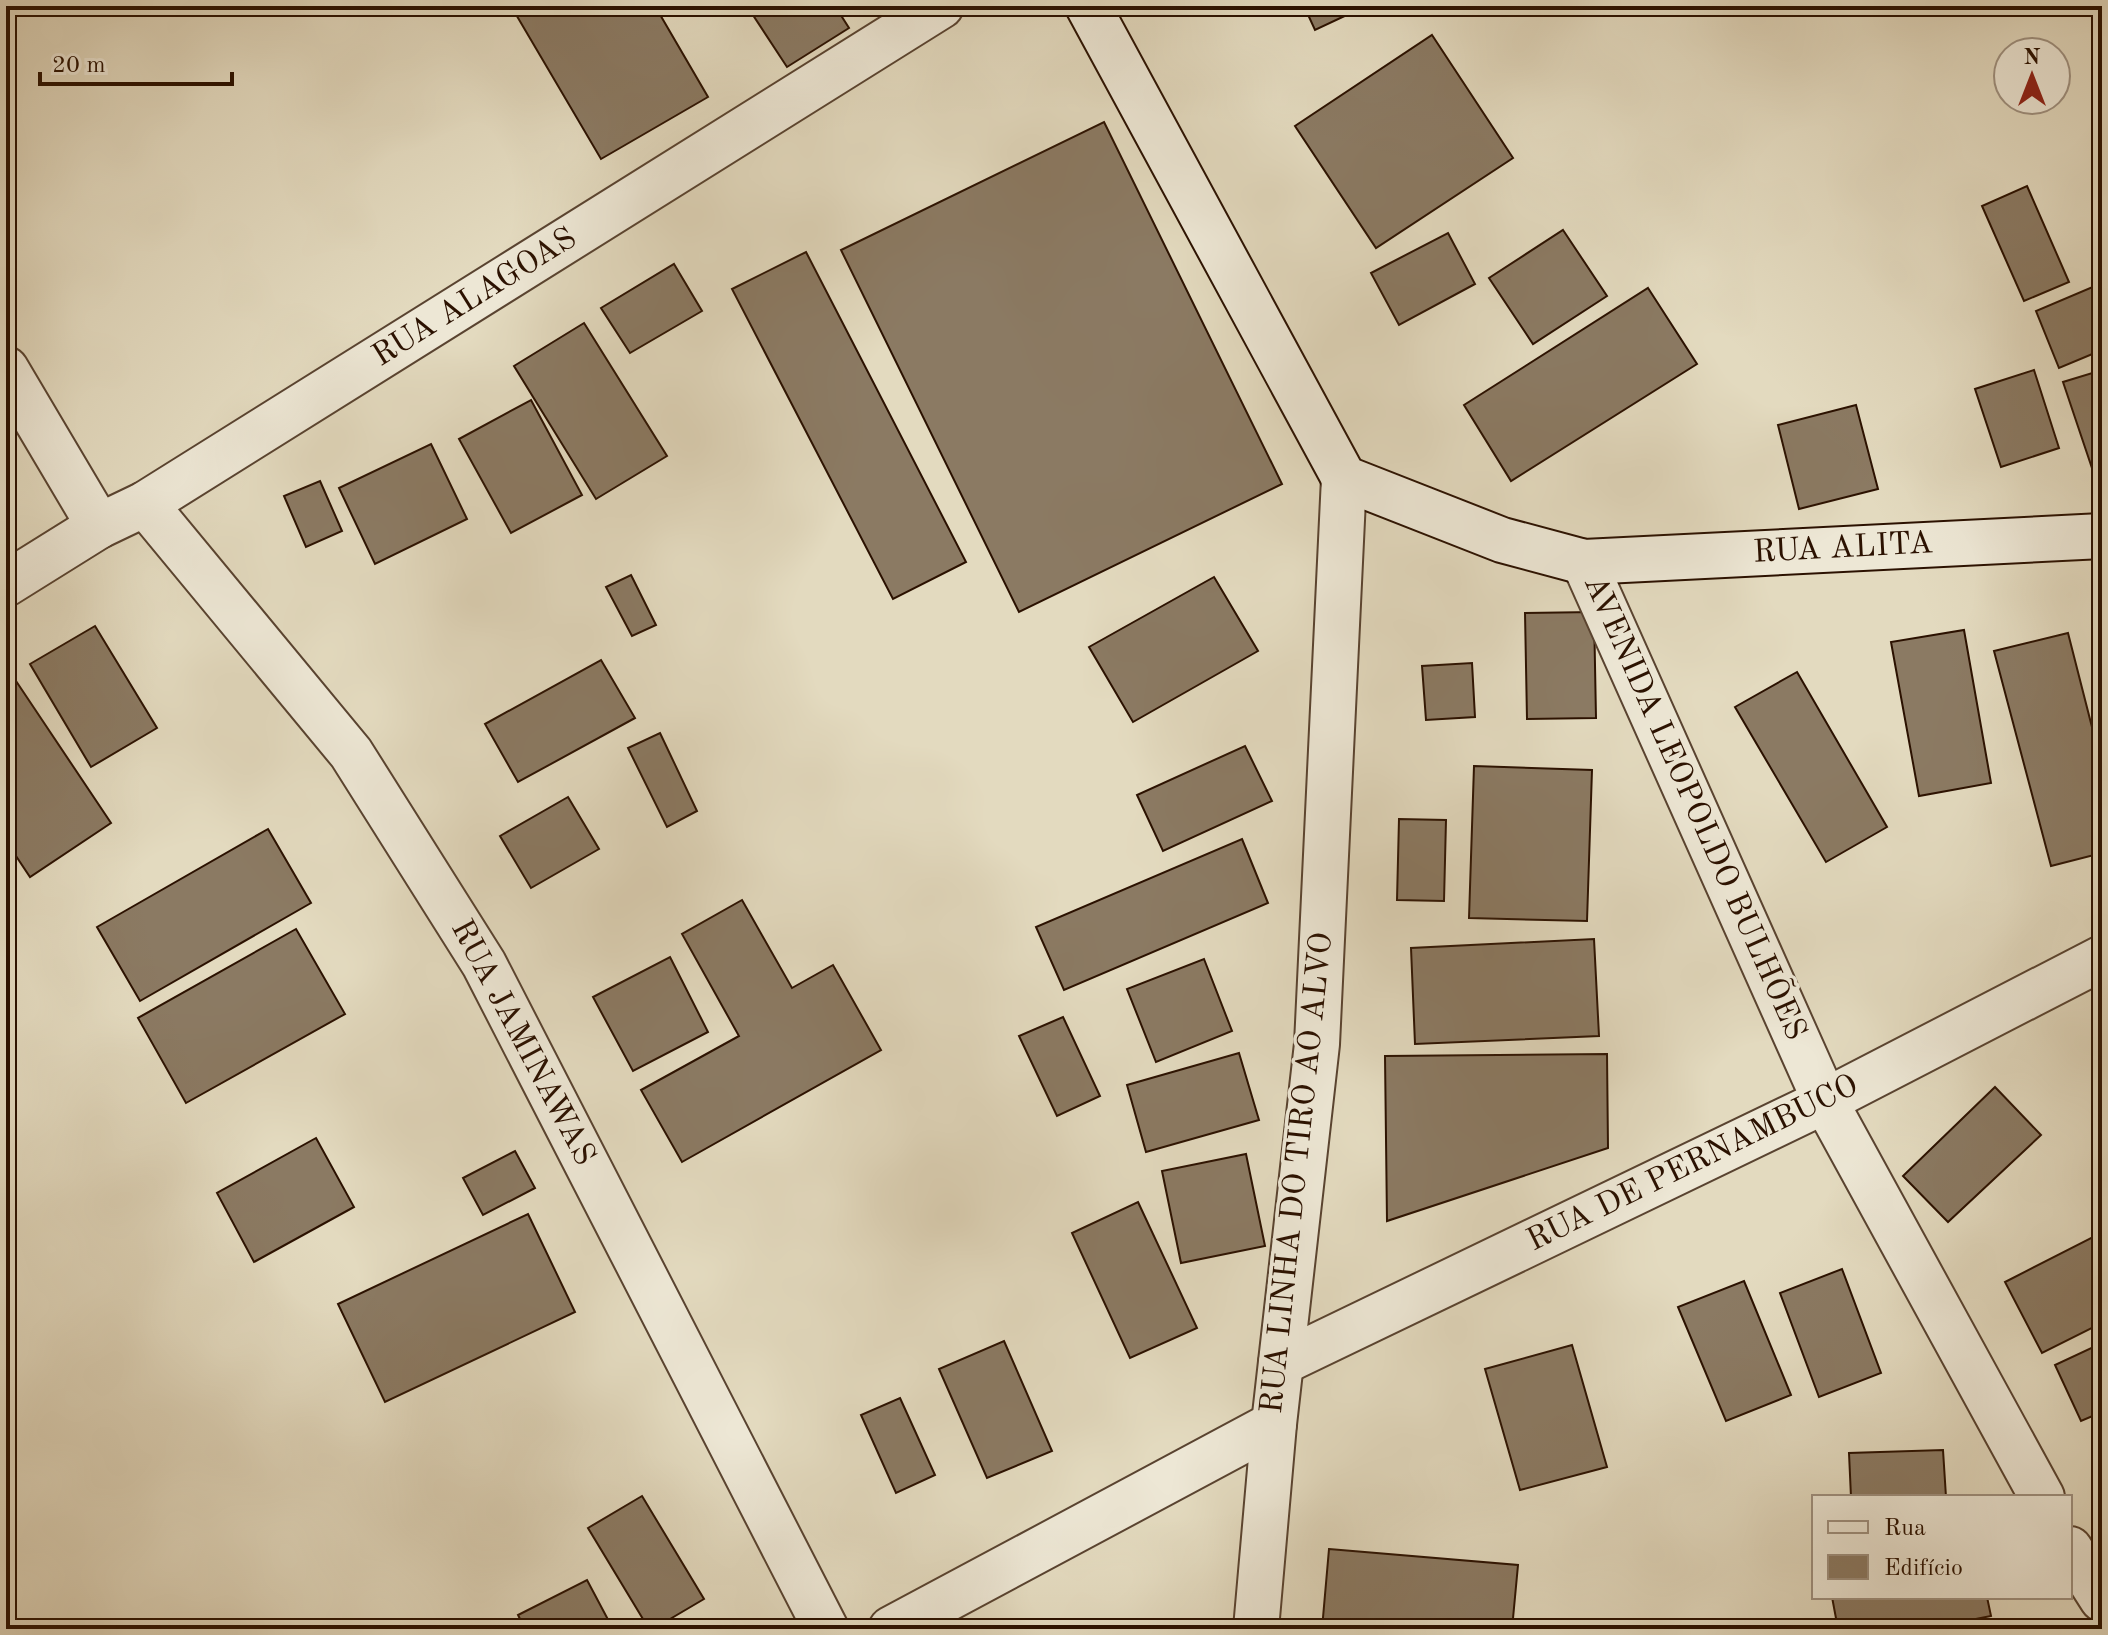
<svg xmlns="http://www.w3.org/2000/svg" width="2108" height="1635" viewBox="0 0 2108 1635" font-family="'Old Standard TT',serif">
	<rect width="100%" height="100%" fill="#e3dabf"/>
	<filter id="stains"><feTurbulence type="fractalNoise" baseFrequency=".0025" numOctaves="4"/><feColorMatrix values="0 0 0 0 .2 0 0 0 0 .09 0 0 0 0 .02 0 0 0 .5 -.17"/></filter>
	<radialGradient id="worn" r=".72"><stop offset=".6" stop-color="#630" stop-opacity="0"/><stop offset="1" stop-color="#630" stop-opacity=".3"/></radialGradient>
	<g fill="#8b7a63" stroke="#2b1100" stroke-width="2">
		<path d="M 511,6 L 655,6 L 708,97 L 601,159 Z"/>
		<path d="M 747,6 L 835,6 L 849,28 L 787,67 Z"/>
		<path d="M 1304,6 L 1366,6 L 1315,30 Z"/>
		<path d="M 1432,35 L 1513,158 L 1376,248 L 1295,126 Z"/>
		<path d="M 1104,122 L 1282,484 L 1019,612 L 841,250 Z"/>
		<path d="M 2027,186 L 2069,282 L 2024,301 L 1982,206 Z"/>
		<path d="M 1563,230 L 1607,296 L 1533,344 L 1489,278 Z"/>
		<path d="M 1448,233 L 1475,284 L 1399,325 L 1371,273 Z"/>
		<path d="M 806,252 L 966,562 L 893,599 L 732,289 Z"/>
		<path d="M 674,264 L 702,311 L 630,353 L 601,308 Z"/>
		<path d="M 2102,283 L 2102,350 L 2059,368 L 2036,311 Z"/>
		<path d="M 1648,288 L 1697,364 L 1511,481 L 1464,405 Z"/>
		<path d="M 584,323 L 667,456 L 596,499 L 514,366 Z"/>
		<path d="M 2034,370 L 2059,448 L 2001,467 L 1975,389 Z"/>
		<path d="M 2102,370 L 2102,478 L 2096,480 L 2063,382 Z"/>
		<path d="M 531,400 L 582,495 L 511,533 L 459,439 Z"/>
		<path d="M 1856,405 L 1878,489 L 1799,509 L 1778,425 Z"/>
		<path d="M 431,444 L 467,519 L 375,564 L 339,488 Z"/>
		<path d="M 320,481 L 342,531 L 306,547 L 284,496 Z"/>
		<path d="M 631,575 L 656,625 L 632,636 L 606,587 Z"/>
		<path d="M 1214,577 L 1258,651 L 1133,722 L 1089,647 Z"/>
		<path d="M 1594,612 L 1596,718 L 1527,719 L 1525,613 Z"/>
		<path d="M 95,626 L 157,728 L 91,767 L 30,664 Z"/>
		<path d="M 1964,630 L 1991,783 L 1919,796 L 1891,642 Z"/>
		<path d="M 2068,633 L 2093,731 L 2102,729 L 2102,853 L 2051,866 L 1994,651 Z"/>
		<path d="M 601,660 L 635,718 L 518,782 L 485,724 Z"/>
		<path d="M 1472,663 L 1475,717 L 1426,720 L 1422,666 Z"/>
		<path d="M 10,672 L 111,823 L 30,877 L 6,841 L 6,675 Z"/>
		<path d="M 1797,672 L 1887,827 L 1826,862 L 1735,707 Z"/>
		<path d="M 660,733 L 697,811 L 667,827 L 628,748 Z"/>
		<path d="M 1245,746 L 1272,801 L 1163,851 L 1137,795 Z"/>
		<path d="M 1474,766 L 1592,770 L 1587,921 L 1469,918 Z"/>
		<path d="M 568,797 L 599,849 L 531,888 L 500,836 Z"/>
		<path d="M 1399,819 L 1446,820 L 1444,901 L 1397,900 Z"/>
		<path d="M 268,829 L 311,903 L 140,1001 L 97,927 Z"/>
		<path d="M 1242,839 L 1268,903 L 1064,990 L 1036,927 Z"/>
		<path d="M 742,900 L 792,988 L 833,965 L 881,1050 L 682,1162 L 641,1090 L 739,1036 L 682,934 Z"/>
		<path d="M 296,929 L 345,1014 L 186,1103 L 138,1018 Z"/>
		<path d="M 1594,939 L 1599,1036 L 1415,1044 L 1411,948 Z"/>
		<path d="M 670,957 L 708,1032 L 633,1071 L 593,997 Z"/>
		<path d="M 1204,959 L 1232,1031 L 1156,1062 L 1127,989 Z"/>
		<path d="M 1063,1017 L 1100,1096 L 1057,1116 L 1019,1036 Z"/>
		<path d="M 1239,1053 L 1259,1120 L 1146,1152 L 1127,1085 Z"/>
		<path d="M 1607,1054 L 1608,1148 L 1387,1221 L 1385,1056 Z"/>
		<path d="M 1995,1087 L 2041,1135 L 1948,1222 L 1903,1176 Z"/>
		<path d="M 316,1138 L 354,1207 L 254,1262 L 217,1193 Z"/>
		<path d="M 515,1151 L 535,1188 L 483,1215 L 463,1178 Z"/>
		<path d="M 1246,1154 L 1265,1246 L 1181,1263 L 1162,1171 Z"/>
		<path d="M 1138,1202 L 1197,1328 L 1130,1358 L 1072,1233 Z"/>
		<path d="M 528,1214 L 575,1312 L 385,1402 L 338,1304 Z"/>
		<path d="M 2093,1237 L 2102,1254 L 2102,1323 L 2042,1353 L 2005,1282 Z"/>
		<path d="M 1842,1269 L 1881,1373 L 1819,1397 L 1780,1293 Z"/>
		<path d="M 1744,1281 L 1791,1395 L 1726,1421 L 1678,1307 Z"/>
		<path d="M 1004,1341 L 1052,1451 L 987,1478 L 939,1369 Z"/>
		<path d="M 2102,1343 L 2102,1412 L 2081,1421 L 2055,1365 Z"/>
		<path d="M 1572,1345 L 1607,1467 L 1520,1490 L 1485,1369 Z"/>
		<path d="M 900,1398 L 935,1475 L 896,1493 L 861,1415 Z"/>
		<path d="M 1943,1450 L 1946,1497 L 1851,1497 L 1849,1453 Z"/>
		<path d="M 642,1496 L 704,1599 L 653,1629 L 649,1629 L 588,1528 Z"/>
		<path d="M 1329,1549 L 1518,1565 L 1512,1629 L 1322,1629 Z"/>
		<path d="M 587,1580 L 613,1629 L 525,1629 L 518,1615 Z"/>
		<path d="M 1832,1597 L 1987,1597 L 1991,1616 L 1925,1629 L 1838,1629 Z"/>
		<path d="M 1180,1622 L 1182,1629 L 1156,1629 Z"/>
	</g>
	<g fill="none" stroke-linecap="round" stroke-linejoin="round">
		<defs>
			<g id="street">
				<path d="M 6,369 L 99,526"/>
				<path d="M 145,504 L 351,753 L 484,964 L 826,1629"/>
				<path d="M 1584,562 L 1825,1101 L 2042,1497"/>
				<path d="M 6,584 L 99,526 L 145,504 L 941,6"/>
				<path d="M 1281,1363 L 1825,1101 L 2102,958"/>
				<path d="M 2070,1549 L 2102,1599"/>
				<path d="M 891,1629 L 1274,1424"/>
				<path d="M 1256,1629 L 1274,1424 L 1317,1044 L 1344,478"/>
			</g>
			<path id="secondary" d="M 1088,6 L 1344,478 L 1502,540 L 1584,562 L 2102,536"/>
		</defs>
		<use href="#street" stroke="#594330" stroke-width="48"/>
		<use href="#secondary" stroke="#2b1100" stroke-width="48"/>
		<use href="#street" stroke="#ede7d5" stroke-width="44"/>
		<use href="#secondary" stroke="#ede7d5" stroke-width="44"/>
	</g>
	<g text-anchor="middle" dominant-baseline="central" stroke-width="7" stroke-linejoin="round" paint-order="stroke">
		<g font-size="32" fill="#2b1100" stroke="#ede7d5">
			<text transform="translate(475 298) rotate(-32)">RUA ALAGOAS</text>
			<text transform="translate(1843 549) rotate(-3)">RUA ALITA</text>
			<text transform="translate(1694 808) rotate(66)">AVENIDA LEOPOLDO BULHÕES</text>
			<text transform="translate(522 1043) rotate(62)">RUA JAMINAWAS</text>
			<text transform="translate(1693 1164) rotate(-26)">RUA DE PERNAMBUCO</text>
			<text transform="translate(1298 1173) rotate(-84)">RUA LINHA DO TIRO AO ALVO</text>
		</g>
	</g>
	<rect width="2108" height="1635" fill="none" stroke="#e3dabf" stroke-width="32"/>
	<rect x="8" y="8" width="2092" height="1619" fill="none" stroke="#2b1100" stroke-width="4"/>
	<rect x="16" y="16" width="2076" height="1603" fill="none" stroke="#2b1100" stroke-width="2"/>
	<rect x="1812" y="1495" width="260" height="104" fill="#ede7d5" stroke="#9f9180" stroke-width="2"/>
	<rect x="1828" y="1521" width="40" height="12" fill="#ede7d5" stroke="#9f9180" stroke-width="2"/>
	<text x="1884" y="1535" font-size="24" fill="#2b1100">Rua</text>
	<rect x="1828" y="1555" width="40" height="24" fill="#8b7a63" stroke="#9f9180" stroke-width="2"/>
	<text x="1884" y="1575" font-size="24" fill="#2b1100">Edifício</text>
	<g transform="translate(2032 76)"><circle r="38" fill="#ede7d5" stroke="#9f9180" stroke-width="2"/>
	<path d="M0-6L14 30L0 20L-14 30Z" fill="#8f2418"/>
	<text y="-12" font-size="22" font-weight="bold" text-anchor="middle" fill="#2b1100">N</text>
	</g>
	<path d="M40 72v12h192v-12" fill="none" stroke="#2b1100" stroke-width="4"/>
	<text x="52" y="72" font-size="24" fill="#2b1100" stroke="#ede7d5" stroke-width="6" paint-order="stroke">20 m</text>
	<rect width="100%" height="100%" filter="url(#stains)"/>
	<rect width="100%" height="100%" fill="url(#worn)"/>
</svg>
